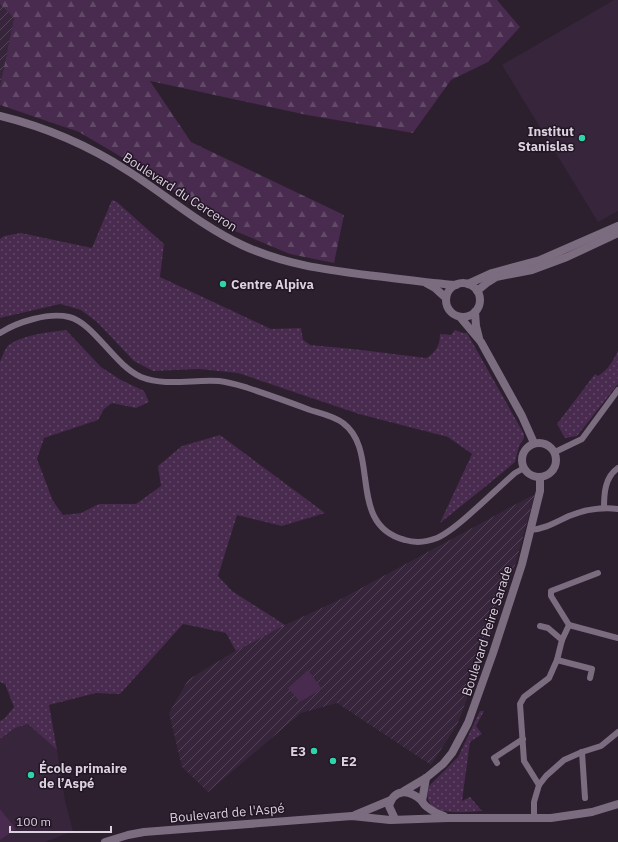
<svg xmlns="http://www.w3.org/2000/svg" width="618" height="842" viewBox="0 0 618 842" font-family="'IBM Plex Sans',sans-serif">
	<defs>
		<pattern id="industrial-furrows" width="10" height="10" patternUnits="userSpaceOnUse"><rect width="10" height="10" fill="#37263b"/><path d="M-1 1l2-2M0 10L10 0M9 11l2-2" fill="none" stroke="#534557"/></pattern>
		<pattern id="grass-dots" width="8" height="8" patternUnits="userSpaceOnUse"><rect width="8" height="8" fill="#482b4e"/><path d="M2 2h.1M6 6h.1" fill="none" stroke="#624967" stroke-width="1.8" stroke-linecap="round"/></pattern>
		<pattern id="forest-firs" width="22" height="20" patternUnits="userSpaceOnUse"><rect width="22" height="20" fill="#482b4e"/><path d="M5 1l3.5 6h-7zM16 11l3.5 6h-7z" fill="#624967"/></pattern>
	</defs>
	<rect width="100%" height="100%" fill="#2c1f2e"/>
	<g fill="#37263b">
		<path d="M 614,0 L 618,0 L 618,211 L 598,222 L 502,65 Z"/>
		<path d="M 28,724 L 57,750 L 65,801 L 73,831 L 45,842 L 0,842 L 0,739 L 15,728 Z"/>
	</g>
	<g fill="url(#industrial-furrows)">
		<path d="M 0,4 L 14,18 L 0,87 Z"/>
		<path d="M 535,494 L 514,569 L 458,723 L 431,765 L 337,703 L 301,713 L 208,792 L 182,767 L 169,713 L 188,680 L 253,640 L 341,599 Z"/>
	</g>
	<g fill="url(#grass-dots)">
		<path d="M 112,200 L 117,202 L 164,244 L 160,277 L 271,329 L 301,328 L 303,340 L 310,345 L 353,349 L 426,358 C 436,353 440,345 440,334 L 451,335 L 455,330 L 463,333 L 467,333 L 524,434 L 524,438 L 519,446 L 515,462 L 486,486 L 440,523 L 472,454 L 448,437 L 359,414 L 238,373 L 199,369 L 153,371 L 134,361 L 97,322 L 81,310 L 71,307 L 60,304 L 0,318 L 0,239 L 4,236 L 21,233 L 92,248 Z"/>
		<path d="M 66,330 L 101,367 L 121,380 L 144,391 L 149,402 L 136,408 L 112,403 L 104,409 L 98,420 L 44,438 L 37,459 L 53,501 L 63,515 L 81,513 L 99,504 L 136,504 L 161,486 L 158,466 L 182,446 L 220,435 L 325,513 L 282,526 L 237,515 L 218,576 L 232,591 L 285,625 L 236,651 L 226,633 L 183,624 L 120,694 L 96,693 L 49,705 L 57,750 L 28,724 L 15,728 L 0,739 L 0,721 L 5,718 L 14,707 L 5,684 L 0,682 L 0,362 C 2,357 4,351 7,347 C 18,335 51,332 66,330 Z"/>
		<path d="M 618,351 L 618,384 L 577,436 L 565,438 L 557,424 L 595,374 L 598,376 C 608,370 613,361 618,351 Z"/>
		<path d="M 480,711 L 484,711 L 476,726 L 482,734 L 470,742 L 462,801 L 470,797 L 482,811 C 464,812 418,819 429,786 L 458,757 Z"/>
	</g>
	<path fill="url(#forest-firs)" d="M 0,0 L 497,0 L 520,27 L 488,62 L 451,80 L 413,133 L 307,115 L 150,81 L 191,142 L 344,215 L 334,263 L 290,254 L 235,231 L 145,171 L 79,132 L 0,105 L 0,87 L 14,18 L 0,4 Z"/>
	<g fill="#482b4e">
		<path d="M 308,670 L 322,689 L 300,702 L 288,688 Z"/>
		<path d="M 0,809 L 16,829 L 0,840 Z"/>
	</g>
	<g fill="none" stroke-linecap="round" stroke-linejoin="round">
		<g stroke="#7b6c7f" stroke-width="6">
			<path d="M 0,333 C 17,322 49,312 69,317 C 94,323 114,365 141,377 C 166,387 194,379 219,381 C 229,382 238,385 248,388 C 269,395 289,402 310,410 C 320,413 334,416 343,423 C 381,451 346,525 405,540 C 415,543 427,542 437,538 C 450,532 461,522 471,513 C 486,500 500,486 515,473 L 524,468"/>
			<path d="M 555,452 L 582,439 L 618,390"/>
			<path d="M 604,508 C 604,493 605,477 618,468"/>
			<path d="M 530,530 C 545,529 556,522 569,516 C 584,510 601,507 618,509"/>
			<path d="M 569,625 L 618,638"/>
			<path d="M 540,626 L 548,628 L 562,640"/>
			<path d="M 557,660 L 592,669 L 590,678"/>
			<path d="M 582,752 L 585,798"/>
			<path d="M 497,763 L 494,758 L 523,739"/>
			<path d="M 539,785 L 524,761 L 520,704 L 524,697 L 549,678 L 557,660 L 562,640 L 569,625 L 551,596 L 551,591 L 598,573"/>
			<path d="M 534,818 L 534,802 L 539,785 L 546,776 L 564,760 L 582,752 L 601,746 L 618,732"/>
		</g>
		<g stroke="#7b6c7f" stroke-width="8">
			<path d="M 0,116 C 45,127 89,146 128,171 C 166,195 201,226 242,245 C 285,265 328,270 375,276 C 402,279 429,283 456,285"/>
			<path d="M 426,283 L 435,288 L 446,298"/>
			<circle cx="463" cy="300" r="17"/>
			<path d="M 468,284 L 492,273 L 540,260 L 618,226"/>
			<path d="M 477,291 L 488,282 L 496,277 L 532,270 L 567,257 L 618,233"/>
			<path d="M 475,312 L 476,326 L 479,338"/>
			<path d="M 460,317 L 481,342 L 522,416 L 534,443"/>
			<circle cx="539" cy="460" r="17"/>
			<path d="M 404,791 L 426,778 L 443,764 L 452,753 L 468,723 L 493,653 L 522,564 L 540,491 L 540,477"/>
			<path d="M 422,801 L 426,778"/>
			<path d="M 355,815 L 391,800"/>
			<path d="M 395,819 L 389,806 C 394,789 408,789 421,800 C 423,802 424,805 427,807 C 432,811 438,814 444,816"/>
			<path d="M 105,842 L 128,835 L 144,832 L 352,816 L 390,820 L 448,818 L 551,818 L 592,812 L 618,804"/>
		</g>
	</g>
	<g fill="#30d4aa" stroke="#221525" stroke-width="1.5">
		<circle cx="582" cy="138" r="4"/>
		<circle cx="223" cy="284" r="4"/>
		<circle cx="314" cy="751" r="4"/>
		<circle cx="333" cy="761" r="4"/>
		<circle cx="31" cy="775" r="4"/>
	</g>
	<g text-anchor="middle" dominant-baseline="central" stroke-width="3" stroke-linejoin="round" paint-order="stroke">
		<g font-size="13" font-weight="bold" fill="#dbd2dd" stroke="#221525" text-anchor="start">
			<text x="574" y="131" text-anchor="end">Institut<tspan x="574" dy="15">Stanislas</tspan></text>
			<text x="231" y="284">Centre Alpiva</text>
			<text x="306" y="751" text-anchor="end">E3</text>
			<text x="341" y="761">E2</text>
			<text x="39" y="768">École primaire<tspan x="39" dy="15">de l’Aspé</tspan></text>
		</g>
		<g font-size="13" fill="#dbd2dd" stroke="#221525">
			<text transform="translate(180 192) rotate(33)">Boulevard du Cerceron</text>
			<text transform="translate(487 631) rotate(-72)">Boulevard Peire Sarade</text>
			<text transform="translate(227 813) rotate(-5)">Boulevard de l'Aspé</text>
		</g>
	</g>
	<path d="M10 826v6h101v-6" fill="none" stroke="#dbd2dd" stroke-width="2"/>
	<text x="16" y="826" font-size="12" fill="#dbd2dd" stroke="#221525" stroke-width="3" paint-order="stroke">100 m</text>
</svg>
